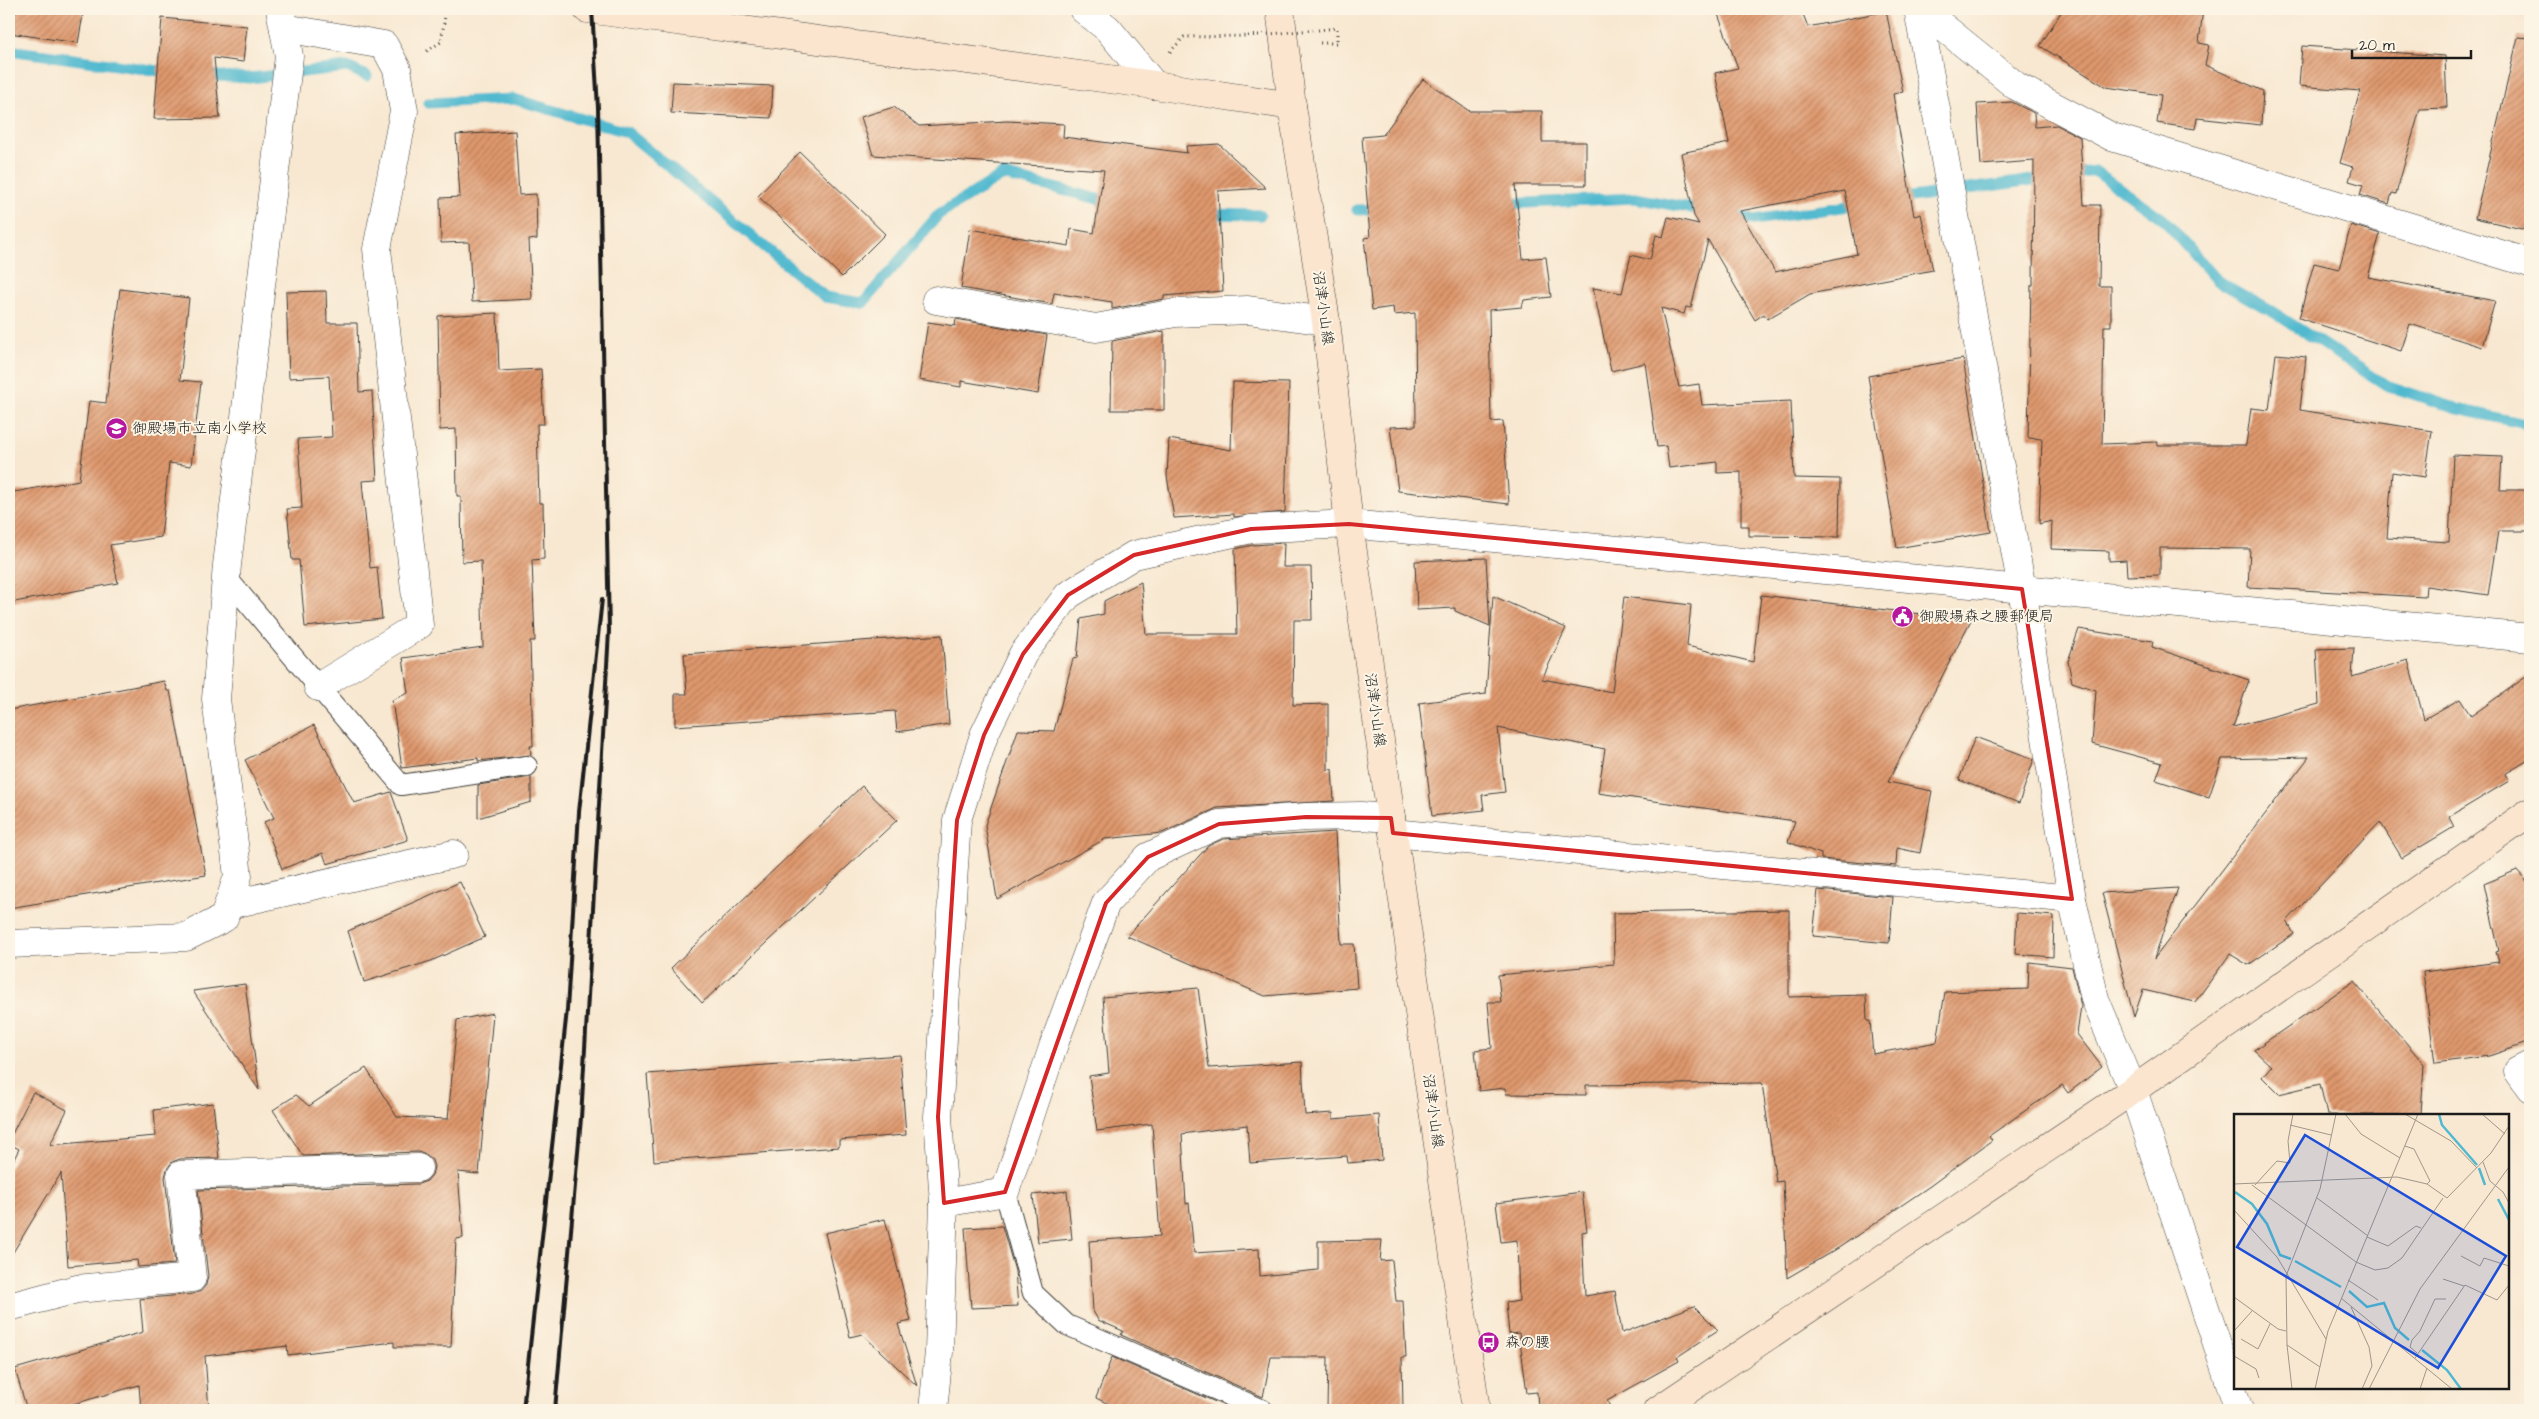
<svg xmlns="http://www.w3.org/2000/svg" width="2539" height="1419" viewBox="0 0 2539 1419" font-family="'Architects Daughter','Klee One',sans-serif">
	<defs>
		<pattern id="building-hatch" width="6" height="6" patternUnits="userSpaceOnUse" patternTransform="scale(1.25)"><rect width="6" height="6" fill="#df986d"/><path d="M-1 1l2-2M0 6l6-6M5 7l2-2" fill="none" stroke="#b47b59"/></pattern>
	</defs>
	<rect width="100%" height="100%" fill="#fcf5e5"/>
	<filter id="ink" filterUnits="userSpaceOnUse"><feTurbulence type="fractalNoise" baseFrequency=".02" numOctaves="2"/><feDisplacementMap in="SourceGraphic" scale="10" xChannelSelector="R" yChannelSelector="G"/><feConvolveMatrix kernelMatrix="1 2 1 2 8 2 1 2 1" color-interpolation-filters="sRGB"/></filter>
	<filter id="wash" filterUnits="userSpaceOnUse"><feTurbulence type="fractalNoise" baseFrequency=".0096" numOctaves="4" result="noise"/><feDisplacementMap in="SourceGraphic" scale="20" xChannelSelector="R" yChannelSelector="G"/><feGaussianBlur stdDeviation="1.12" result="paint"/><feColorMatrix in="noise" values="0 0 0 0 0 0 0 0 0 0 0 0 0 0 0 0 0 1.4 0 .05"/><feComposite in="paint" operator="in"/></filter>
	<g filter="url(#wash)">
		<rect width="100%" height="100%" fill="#f8e8d1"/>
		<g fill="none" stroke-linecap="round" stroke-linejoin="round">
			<g stroke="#51b9cf" stroke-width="11">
				<path d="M 9,50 L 173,73"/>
				<path d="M 201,75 L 250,78 L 347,67 L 367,76"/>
				<path d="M 428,103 L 514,99 L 627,132 L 825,297 L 863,303 L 939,214 L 1003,175 L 1114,203"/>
				<path d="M 2068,175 L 2095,171 L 2163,219 L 2218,281 L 2273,312 L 2386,385 L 2458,409 L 2530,425"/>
				<path d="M 1897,199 L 2047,178"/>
				<path d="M 1503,204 L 1635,198 L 1706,211"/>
				<path d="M 1357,210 L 1382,209"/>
				<path d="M 1204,214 L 1260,215"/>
				<path d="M 1729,215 L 1754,220 L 1862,204"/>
			</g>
		</g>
		<g id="blocks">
			<g fill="url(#building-hatch)" fill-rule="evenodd">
				<path d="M 9,9 L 84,9 L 78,43 L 9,33 Z"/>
				<path d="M 1716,9 L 1801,9 L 1808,27 L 1886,11 L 1903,92 L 1893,94 L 1914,216 L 1921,214 L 1933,270 L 1810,294 L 1767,319 L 1764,314 L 1755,320 L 1708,240 L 1691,308 L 1686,307 L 1684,314 L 1661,308 L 1679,387 L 1699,384 L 1702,405 L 1791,401 L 1794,478 L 1840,479 L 1839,537 L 1749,536 L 1749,526 L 1741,526 L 1741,472 L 1717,473 L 1717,462 L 1669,468 L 1666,446 L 1657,447 L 1645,363 L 1611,371 L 1593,288 L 1622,293 L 1631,255 L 1650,260 L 1656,235 L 1663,237 L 1668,217 L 1699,224 L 1694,216 L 1681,153 L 1729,143 L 1715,73 L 1738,68 ZM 1845,191 L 1857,254 L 1775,272 L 1740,211 Z"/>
				<path d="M 2063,9 L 2203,9 L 2199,43 L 2209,45 L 2205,65 L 2263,91 L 2261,125 L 2197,118 L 2195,129 L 2157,123 L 2161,95 L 2106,87 L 2040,46 Z"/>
				<path d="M 162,18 L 247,26 L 243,62 L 214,58 L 220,118 L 154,119 Z"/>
				<path d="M 2518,37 L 2530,38 L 2530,231 L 2475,218 Z"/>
				<path d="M 2302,46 L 2445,56 L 2447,108 L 2420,109 L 2396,194 L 2392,193 L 2389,204 L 2360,195 L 2363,185 L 2349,181 L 2353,167 L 2340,163 L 2360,91 L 2299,86 Z"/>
				<path d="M 1423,79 L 1469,111 L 1542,111 L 1542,142 L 1586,142 L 1586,185 L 1515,185 L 1523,259 L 1546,257 L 1551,297 L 1524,300 L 1522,307 L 1489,310 L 1491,422 L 1503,421 L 1509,504 L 1398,491 L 1390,427 L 1416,426 L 1415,313 L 1394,315 L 1393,307 L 1372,310 L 1364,238 L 1370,237 L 1362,137 L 1383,135 Z"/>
				<path d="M 673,82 L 773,86 L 771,118 L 671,113 Z"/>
				<path d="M 2012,102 L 2034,113 L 2035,127 L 2057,125 L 2080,137 L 2084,205 L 2100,205 L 2099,286 L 2111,286 L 2111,326 L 2104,326 L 2102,444 L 2157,442 L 2157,445 L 2246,445 L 2251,408 L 2269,410 L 2276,354 L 2306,357 L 2300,410 L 2432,431 L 2425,477 L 2392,472 L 2387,538 L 2449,542 L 2453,455 L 2502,457 L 2500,490 L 2530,490 L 2530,531 L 2498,531 L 2488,595 L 2426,586 L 2425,597 L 2248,587 L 2250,549 L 2160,548 L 2160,575 L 2127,576 L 2126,560 L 2109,561 L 2109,551 L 2051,549 L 2052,521 L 2039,524 L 2042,439 L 2028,438 L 2031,285 L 2033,285 L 2034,161 L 1981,165 L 1977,104 Z"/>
				<path d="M 894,107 L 919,126 L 1007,121 L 1064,124 L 1063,137 L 1187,153 L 1186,146 L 1219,144 L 1266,188 L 1218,191 L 1223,291 L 1164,296 L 1164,299 L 1112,309 L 1112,302 L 1054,293 L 1052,304 L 961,288 L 970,229 L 1069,246 L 1071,229 L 1094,233 L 1104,170 L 873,155 L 861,117 Z"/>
				<path d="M 515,131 L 519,195 L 536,194 L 537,239 L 529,240 L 532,299 L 472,302 L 469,242 L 441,243 L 440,198 L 460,197 L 456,135 Z"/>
				<path d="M 800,152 L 885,234 L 842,277 L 758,196 Z"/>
				<path d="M 2351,225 L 2380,234 L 2368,277 L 2495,301 L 2482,347 L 2410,324 L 2401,351 L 2299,318 L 2314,263 L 2339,269 Z"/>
				<path d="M 120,289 L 189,298 L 180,380 L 201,382 L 191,466 L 169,463 L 161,537 L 110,545 L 118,583 L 9,603 L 9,493 L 79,480 L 89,401 L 106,403 Z"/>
				<path d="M 326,291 L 327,323 L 357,323 L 359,392 L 372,391 L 377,480 L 362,481 L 370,568 L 377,567 L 382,619 L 305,627 L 299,560 L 292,560 L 287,509 L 302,508 L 298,439 L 332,437 L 329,376 L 289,378 L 286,292 Z"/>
				<path d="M 497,313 L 499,371 L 541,369 L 544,424 L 537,424 L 539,503 L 543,503 L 544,559 L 532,560 L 535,641 L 530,641 L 533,746 L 530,746 L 531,755 L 478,761 L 478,758 L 402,768 L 392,700 L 408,693 L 403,658 L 483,647 L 481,561 L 462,562 L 461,496 L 457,496 L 456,429 L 440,430 L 438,316 Z"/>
				<path d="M 956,319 L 1047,335 L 1038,394 L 961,381 L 961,387 L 919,380 L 928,322 L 955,326 Z"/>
				<path d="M 1164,331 L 1164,410 L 1111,410 L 1112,341 Z"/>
				<path d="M 1963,359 L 1991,532 L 1897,548 L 1868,376 Z"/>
				<path d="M 1233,382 L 1289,383 L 1285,512 L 1234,517 L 1234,514 L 1174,518 L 1167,476 L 1169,439 L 1231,450 Z"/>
				<path d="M 1284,543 L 1283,567 L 1311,567 L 1312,620 L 1294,620 L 1293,705 L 1328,704 L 1328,770 L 1332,769 L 1334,801 L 1217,808 L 1162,833 L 1105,839 L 997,899 L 985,825 L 1018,730 L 1054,731 L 1073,659 L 1077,658 L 1081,619 L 1104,614 L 1104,601 L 1141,582 L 1146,634 L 1237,634 L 1235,549 L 1253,545 Z"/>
				<path d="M 1486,558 L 1490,626 L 1455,611 L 1455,608 L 1417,610 L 1415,561 Z"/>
				<path d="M 1761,595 L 1971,620 L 1888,782 L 1932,791 L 1920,853 L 1897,848 L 1896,866 L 1821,859 L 1821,854 L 1788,842 L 1795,821 L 1598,793 L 1605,749 L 1498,728 L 1505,792 L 1482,795 L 1484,810 L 1432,816 L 1419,703 L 1486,694 L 1493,596 L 1566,628 L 1542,679 L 1612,692 L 1624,597 L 1691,605 L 1687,646 L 1753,662 Z"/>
				<path d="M 2079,629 L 2153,641 L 2152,647 L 2249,680 L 2233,727 L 2319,704 L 2316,649 L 2354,648 L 2352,677 L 2408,660 L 2424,719 L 2460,699 L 2471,716 L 2530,674 L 2530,759 L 2505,774 L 2509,781 L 2449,817 L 2454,827 L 2402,858 L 2380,822 L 2287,921 L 2294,934 L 2248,965 L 2230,954 L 2195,1002 L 2143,990 L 2134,1017 L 2102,893 L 2178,888 L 2154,959 L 2309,757 L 2222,759 L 2209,797 L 2156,780 L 2162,763 L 2092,744 L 2096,690 L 2072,682 L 2068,661 Z"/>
				<path d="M 942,635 L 949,724 L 897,732 L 895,711 L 675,726 L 675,694 L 687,694 L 684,654 Z"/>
				<path d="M 164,681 L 167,691 L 170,691 L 206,875 L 9,908 L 9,710 Z"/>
				<path d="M 314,725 L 354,803 L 391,792 L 408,840 L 327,864 L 323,853 L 282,869 L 264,822 L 274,818 L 245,760 Z"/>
				<path d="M 1975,737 L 2034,759 L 2019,803 L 1959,780 Z"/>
				<path d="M 531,777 L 531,802 L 478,818 L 478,785 Z"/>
				<path d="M 862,786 L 897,820 L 702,1003 L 671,968 Z"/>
				<path d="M 1335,832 L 1341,944 L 1354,944 L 1357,988 L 1265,996 L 1127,936 L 1208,846 L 1223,839 Z"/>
				<path d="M 2517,870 L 2530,885 L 2530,1042 L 2489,1056 L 2435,1063 L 2423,972 L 2499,962 L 2496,952 L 2499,951 L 2484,884 Z"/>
				<path d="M 460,882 L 485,937 L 431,961 L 364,982 L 348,931 Z"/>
				<path d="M 1818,890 L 1893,897 L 1889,943 L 1813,936 Z"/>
				<path d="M 1789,910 L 1789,997 L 1866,995 L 1867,1021 L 1870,1021 L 1873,1054 L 1937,1042 L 1945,992 L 2028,989 L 2029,962 L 2072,967 L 2081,1006 L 2077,1034 L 2102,1067 L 2068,1093 L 2062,1085 L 1989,1136 L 1992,1140 L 1930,1186 L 1840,1247 L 1787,1278 L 1783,1181 L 1776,1182 L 1762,1083 L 1586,1085 L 1586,1095 L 1506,1094 L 1505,1088 L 1479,1091 L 1475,1050 L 1492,1048 L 1488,1002 L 1501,1002 L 1498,975 L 1614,964 L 1613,913 Z"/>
				<path d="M 2017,913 L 2054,916 L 2053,957 L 2015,954 Z"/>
				<path d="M 2354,981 L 2424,1064 L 2421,1115 L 2327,1115 L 2320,1084 L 2279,1094 L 2262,1077 L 2271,1066 L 2254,1050 Z"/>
				<path d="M 245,984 L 259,1090 L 193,991 Z"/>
				<path d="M 1198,988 L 1209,1068 L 1302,1062 L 1305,1115 L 1333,1113 L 1333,1119 L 1379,1115 L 1382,1160 L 1348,1163 L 1347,1156 L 1250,1163 L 1247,1125 L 1182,1134 L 1186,1204 L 1189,1203 L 1194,1253 L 1259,1249 L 1260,1276 L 1318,1270 L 1318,1241 L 1382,1240 L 1380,1261 L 1392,1260 L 1396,1301 L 1403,1301 L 1406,1357 L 1402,1357 L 1403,1410 L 1327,1410 L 1328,1357 L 1271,1357 L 1263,1397 L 1121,1335 L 1123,1331 L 1098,1320 L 1093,1311 L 1089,1241 L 1160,1236 L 1152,1124 L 1097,1131 L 1089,1076 L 1109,1073 L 1103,997 Z"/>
				<path d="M 493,1013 L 479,1174 L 458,1172 L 463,1238 L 456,1239 L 451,1347 L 394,1347 L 394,1342 L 288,1355 L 287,1346 L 205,1356 L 209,1410 L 141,1410 L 139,1385 L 53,1410 L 27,1410 L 15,1369 L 143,1332 L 140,1299 L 193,1294 L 201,1291 L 206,1285 L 208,1276 L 198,1190 L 418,1184 L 427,1181 L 432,1175 L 434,1167 L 432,1160 L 426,1155 L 418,1152 L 303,1156 L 273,1110 L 296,1095 L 309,1106 L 366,1068 L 397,1117 L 448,1119 L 457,1020 Z"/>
				<path d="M 900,1055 L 906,1135 L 839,1140 L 839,1147 L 654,1161 L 647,1074 Z"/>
				<path d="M 33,1092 L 67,1110 L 50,1145 L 156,1136 L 154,1110 L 213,1103 L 219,1158 L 180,1159 L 172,1162 L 167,1169 L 165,1177 L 175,1264 L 138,1267 L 137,1260 L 68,1266 L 61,1173 L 9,1259 L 9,1169 L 19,1149 L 9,1144 L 9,1140 Z"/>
				<path d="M 1067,1191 L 1072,1239 L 1038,1242 L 1033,1195 Z"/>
				<path d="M 1582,1192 L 1587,1231 L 1582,1232 L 1585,1296 L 1615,1291 L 1622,1333 L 1694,1306 L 1718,1330 L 1677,1357 L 1679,1361 L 1607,1401 L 1612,1410 L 1538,1410 L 1537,1392 L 1527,1393 L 1519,1333 L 1509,1334 L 1506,1303 L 1519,1301 L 1517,1240 L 1501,1242 L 1496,1203 Z"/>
				<path d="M 885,1219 L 911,1321 L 898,1324 L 917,1386 L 862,1334 L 850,1337 L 825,1233 Z"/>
				<path d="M 1002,1226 L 1015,1271 L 1018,1306 L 971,1308 L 965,1228 Z"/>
				<path d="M 1112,1357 L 1234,1410 L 1121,1410 L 1096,1398 Z"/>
			</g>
		</g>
	</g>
	<g filter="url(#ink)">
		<use href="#blocks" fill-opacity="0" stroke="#3d3b37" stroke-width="1"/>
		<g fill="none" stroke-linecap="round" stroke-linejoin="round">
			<defs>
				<g id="lane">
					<path d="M 226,577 L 401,785 L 527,766"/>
					<path d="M 1005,1192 L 1033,1293 L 1067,1325 L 1263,1410"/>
				</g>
				<g id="street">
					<path d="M 1083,9 L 1108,29 L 1154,85"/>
					<path d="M 1918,9 L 2022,589 L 2072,899 L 2095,999 L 2133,1090 L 2239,1410"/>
					<path d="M 1921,9 L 2016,86 L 2112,137 L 2530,263"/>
					<path d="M 284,28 L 384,45 L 397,69 L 404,111 L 377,249 L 419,625 L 318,687"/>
					<path d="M 936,300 L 1096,328 L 1175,313 L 1248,310 L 1326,321"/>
					<path d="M 1393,833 L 2072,899"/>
					<path d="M 228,905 L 454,854"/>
					<path d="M 9,944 L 186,937 L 224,918 L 238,876 L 216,699 L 227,565 L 289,56 L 280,9"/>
					<path d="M 2530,1065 L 2518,1071 L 2530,1088"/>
					<path d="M 944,1203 L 1005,1192 L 1054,1044 L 1106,903 L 1148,857 L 1219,824 L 1306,817 L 1361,816 L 1391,818"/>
					<path d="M 9,1307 L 77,1289 L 192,1278 L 181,1175 L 418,1168"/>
					<path d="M 933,1410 L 939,1352 L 944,1203 L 938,1117 L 957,820 L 984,735 L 1023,654 L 1068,595 L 1134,555 L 1251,529 L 1349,524 L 2530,638"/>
				</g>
				<g id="secondary">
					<path d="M 587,9 L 1154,85 L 1292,106"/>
					<path d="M 1280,9 L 1292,106 L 1326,321 L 1349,524 L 1476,1410"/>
					<path d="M 1658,1410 L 2133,1090 L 2530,812"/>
				</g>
			</defs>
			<use href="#lane" stroke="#3d3b37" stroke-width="22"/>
			<use href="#street" stroke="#3d3b37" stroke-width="29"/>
			<use href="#secondary" stroke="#3d3b37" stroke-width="29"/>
			<g stroke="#3d3b37" stroke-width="3" stroke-dasharray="1 4" stroke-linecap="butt">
				<path d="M 1318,30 L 1337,28 L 1337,43 L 1320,43"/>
				<path d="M 427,51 L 441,42 L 446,9"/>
				<path d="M 1170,52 L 1184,37 L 1248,36"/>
			</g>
			<use href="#lane" stroke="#fff" stroke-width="20"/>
			<use href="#street" stroke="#fff" stroke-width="28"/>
			<use href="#secondary" stroke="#fbe5cf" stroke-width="28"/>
			<g stroke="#1c1c1c" stroke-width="4">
				<path d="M 523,1410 L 567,1010 L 579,812 L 602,599"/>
				<path d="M 555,1410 L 581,1118 L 609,631 L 598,108 L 592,9"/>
			</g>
			<path stroke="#3d3b37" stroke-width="3" stroke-dasharray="1 4" stroke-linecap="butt" d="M 1248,36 L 1313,30"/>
		</g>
	</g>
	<path fill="none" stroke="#d62828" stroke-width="4" stroke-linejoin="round" d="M 1349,524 L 2022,589 L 2072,899 L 1393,833 L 1391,818 L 1306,817 L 1219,824 L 1148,857 L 1106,903 L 1005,1192 L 944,1203 L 938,1117 L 957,820 L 984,735 L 1023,654 L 1068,595 L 1134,555 L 1251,529 Z"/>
	<defs>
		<symbol id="school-disc" viewBox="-11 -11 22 22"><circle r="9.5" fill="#b5179e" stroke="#fcf5e5"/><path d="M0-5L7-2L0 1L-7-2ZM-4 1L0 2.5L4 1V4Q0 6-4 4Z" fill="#fff"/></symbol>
		<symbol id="civic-disc" viewBox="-11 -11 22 22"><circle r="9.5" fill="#b5179e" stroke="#fcf5e5"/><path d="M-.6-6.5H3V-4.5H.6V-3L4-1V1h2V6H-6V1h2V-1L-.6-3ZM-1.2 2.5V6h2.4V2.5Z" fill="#fff"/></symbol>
		<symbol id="bus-disc" viewBox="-11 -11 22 22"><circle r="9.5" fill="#b5179e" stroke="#fcf5e5"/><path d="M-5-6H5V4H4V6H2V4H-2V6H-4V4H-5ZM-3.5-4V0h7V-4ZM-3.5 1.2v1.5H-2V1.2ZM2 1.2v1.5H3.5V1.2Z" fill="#fff"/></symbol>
	</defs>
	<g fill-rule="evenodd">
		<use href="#school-disc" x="104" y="416" width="25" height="25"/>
		<use href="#civic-disc" x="1890" y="604" width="25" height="25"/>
		<use href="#bus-disc" x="1476" y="1330" width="25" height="25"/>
	</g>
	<g text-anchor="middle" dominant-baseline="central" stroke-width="4" stroke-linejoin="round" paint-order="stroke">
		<g font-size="15" fill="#1c1c1c" stroke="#fcf5e5">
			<text transform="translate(1323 308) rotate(82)">沼津小山線</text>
			<text transform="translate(1375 710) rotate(82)">沼津小山線</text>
			<text transform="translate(1433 1111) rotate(82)">沼津小山線</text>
		</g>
		<g font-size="15" fill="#1c1c1c" stroke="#fcf5e5" text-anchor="start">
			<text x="132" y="428">御殿場市立南小学校</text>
			<text x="1919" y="616">御殿場森之腰郵便局</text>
			<text x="1505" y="1342">森の腰</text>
		</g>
	</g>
	<g transform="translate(2234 1114)">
		<rect width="275" height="275" fill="#f8e8d1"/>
		<path fill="none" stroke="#51b9cf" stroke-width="2.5" d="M 205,0 L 208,11 L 243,51M 245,54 L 251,71M 1,78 L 18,90 L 33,110 L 46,141 L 57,145M 264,85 L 275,106M 61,147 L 107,173M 115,177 L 133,193 L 150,189 L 161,214 L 175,226M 188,236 L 213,256 L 227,275"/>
		<path fill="none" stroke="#a09689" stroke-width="1" d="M 111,0 L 127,20 L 166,44M 171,0 L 217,27 L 243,54M 248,0 L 271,20M 56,11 L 97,21M 171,32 L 180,35 L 196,67 L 193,70M 249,48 L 256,67 L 269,78 L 275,89M 0,70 L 163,63 L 193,70 L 213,84 L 257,39 L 275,12M 18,71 L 122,148 L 141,156 L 154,154 L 168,144 L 209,84M 21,71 L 43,47 L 56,49 L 54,27 L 59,0M 83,84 L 134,122M 0,96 L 43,143 L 92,225M 133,123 L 154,132 L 182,112 L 187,114M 227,142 L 246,152 L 250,144 L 275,152M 209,165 L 230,172M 114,166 L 144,186M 0,183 L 44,215 L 52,217M 107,184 L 218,275M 117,193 L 135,233 L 138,252 L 128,275M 0,217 L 18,197M 7,225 L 24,235 L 36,210M 53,231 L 86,253M 183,239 L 176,233 L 178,226 L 186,217 L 201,185 L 212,185M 0,242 L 22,255 L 25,264M 181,244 L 231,171 L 263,186 L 275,171M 58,275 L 53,231 L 52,162 L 86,75 L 102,0M 81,275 L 94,217 L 184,0M 135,275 L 186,175 L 275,53M 186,275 L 193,254"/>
		<path fill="#1d4ed8" fill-opacity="0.15" stroke="#1d4ed8" stroke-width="2.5" d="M 71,21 L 272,142 L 204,254 L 3,133 Z"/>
		<rect width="275" height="275" fill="none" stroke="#1c1c1c" stroke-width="2.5"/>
	</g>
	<rect width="2539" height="1419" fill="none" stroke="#fcf5e5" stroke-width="30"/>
	<path d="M2352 50v8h119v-8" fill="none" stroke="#1c1c1c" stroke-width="2.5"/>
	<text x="2359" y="50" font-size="15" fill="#1c1c1c" stroke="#fcf5e5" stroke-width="4" paint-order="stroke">20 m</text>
</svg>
